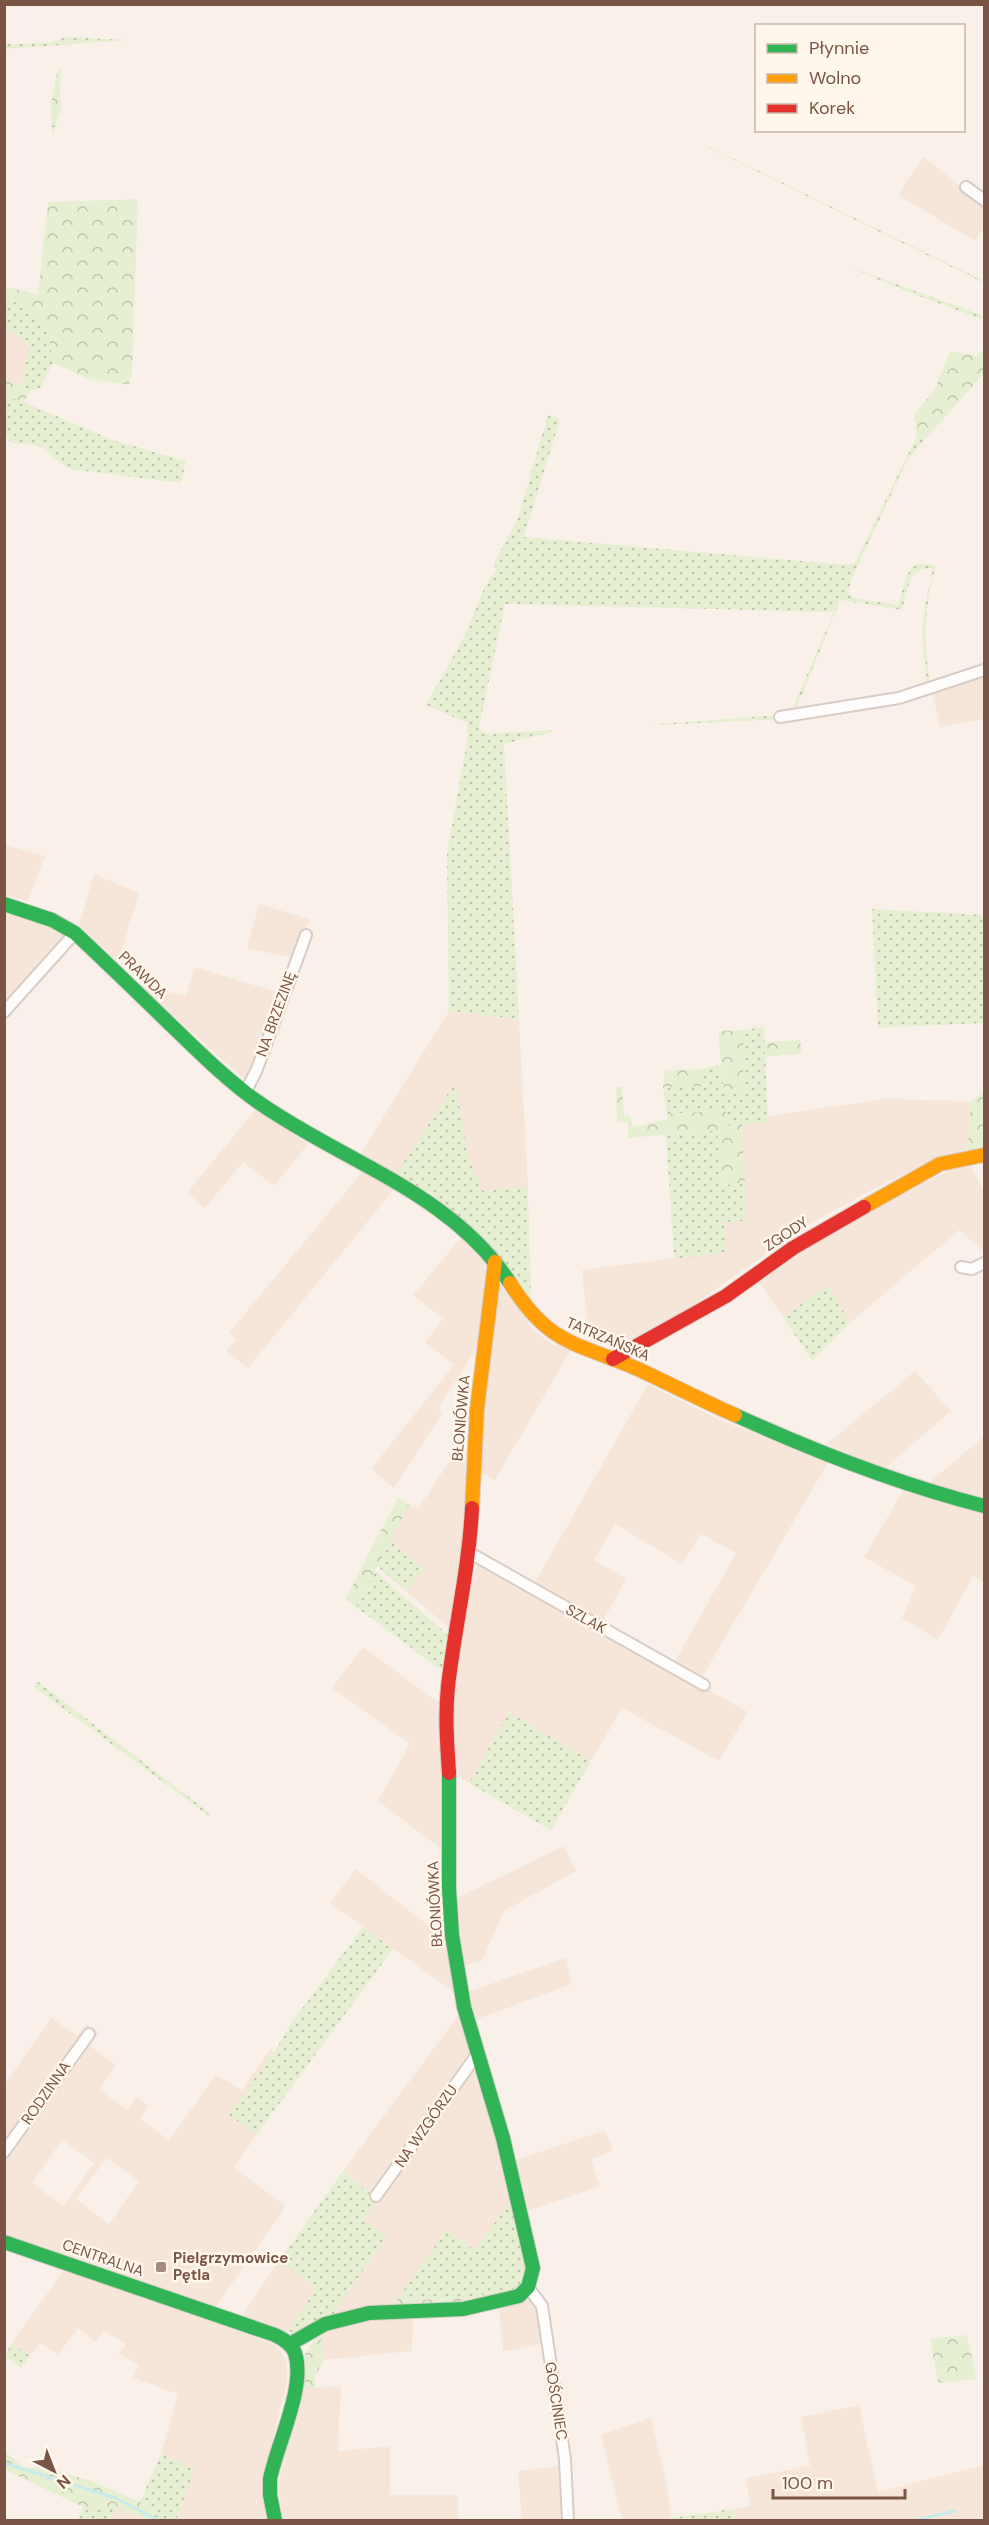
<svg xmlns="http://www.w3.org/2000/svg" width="989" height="2525" viewBox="0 0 989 2525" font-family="'DM Sans',sans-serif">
	<defs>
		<pattern id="grass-dots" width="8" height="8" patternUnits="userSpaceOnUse" patternTransform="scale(1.5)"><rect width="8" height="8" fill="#e6efd2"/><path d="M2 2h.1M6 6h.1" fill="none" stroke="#bfc4ac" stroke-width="1.8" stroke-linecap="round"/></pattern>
		<pattern id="forest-crowns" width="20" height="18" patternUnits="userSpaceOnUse" patternTransform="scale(1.5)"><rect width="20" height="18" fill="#e6efd2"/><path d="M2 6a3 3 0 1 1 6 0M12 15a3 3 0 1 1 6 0" fill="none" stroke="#bfc4ac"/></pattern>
	</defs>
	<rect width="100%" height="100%" fill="#f9f1e9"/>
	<g fill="#f5e6d9" fill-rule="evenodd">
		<path d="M 923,157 L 984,204 L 984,227 L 975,241 L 898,195 Z"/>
		<path d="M 4,330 L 19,336 L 29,346 L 22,386 L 5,381 Z"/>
		<path d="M 984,673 L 984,719 L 940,727 L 932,691 Z"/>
		<path d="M 5,845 L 45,856 L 28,901 L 5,895 Z"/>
		<path d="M 94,874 L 139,893 L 118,962 L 79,925 Z"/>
		<path d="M 259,904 L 310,919 L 293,958 L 247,948 Z"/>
		<path d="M 5,911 L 50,927 L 73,941 L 5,1016 Z"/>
		<path d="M 195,967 L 276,992 L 247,1082 L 139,985 L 186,996 Z"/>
		<path d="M 449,1011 L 519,1019 L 528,1187 L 483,1191 L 468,1156 L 455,1084 L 396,1174 L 361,1153 Z"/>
		<path d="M 885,1099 L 971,1101 L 967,1151 L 940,1157 L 883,1184 L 806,1226 L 679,1315 L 633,1341 L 620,1345 L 606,1345 L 589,1340 L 582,1270 L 726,1251 L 724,1222 L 746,1220 L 742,1123 L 767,1122 L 768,1116 Z"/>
		<path d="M 256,1109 L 308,1144 L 274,1186 L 243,1162 L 205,1208 L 187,1193 Z"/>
		<path d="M 969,1164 L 984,1190 L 984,1252 L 959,1230 L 850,1323 L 828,1285 L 783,1317 L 757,1279 L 842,1226 L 925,1182 L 953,1169 Z"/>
		<path d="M 363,1171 L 395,1188 L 248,1368 L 226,1351 L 237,1339 L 230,1332 Z"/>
		<path d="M 462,1237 L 487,1262 L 477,1348 L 438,1408 L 442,1414 L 394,1488 L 371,1469 L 454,1365 L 425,1342 L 443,1319 L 413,1295 Z"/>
		<path d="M 497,1284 L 508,1294 L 534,1330 L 552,1344 L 571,1350 L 495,1480 L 477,1470 Z"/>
		<path d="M 915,1371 L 951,1411 L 884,1469 L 827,1444 Z"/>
		<path d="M 648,1384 L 716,1418 L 828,1463 L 702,1677 L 674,1663 L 736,1553 L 701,1534 L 682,1564 L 615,1524 L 594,1560 L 626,1579 L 602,1623 L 533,1586 Z"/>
		<path d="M 984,1436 L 984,1499 L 927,1485 Z"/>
		<path d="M 459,1447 L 469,1455 L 465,1549 L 453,1624 L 449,1628 L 406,1591 L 423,1568 L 390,1541 L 409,1505 L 418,1509 Z"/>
		<path d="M 903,1491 L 984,1514 L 984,1582 L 973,1576 L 938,1640 L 902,1618 L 916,1586 L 864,1557 Z"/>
		<path d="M 477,1562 L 748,1712 L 719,1761 L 622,1708 L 591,1761 L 509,1712 L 469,1783 L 458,1776 L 450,1735 L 462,1625 Z"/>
		<path d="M 363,1647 L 443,1706 L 445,1852 L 378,1801 L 410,1744 L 332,1688 Z"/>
		<path d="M 564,1846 L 576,1871 L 504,1911 L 482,1961 L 459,1967 L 453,1900 Z"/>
		<path d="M 356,1869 L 444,1938 L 455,1993 L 330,1903 Z"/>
		<path d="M 566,1958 L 572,1984 L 472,2021 L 467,1992 Z"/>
		<path d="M 461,2012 L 472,2056 L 374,2196 L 343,2171 Z"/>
		<path d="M 51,2018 L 77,2036 L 86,2024 L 99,2032 L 90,2046 L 116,2065 L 99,2089 L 127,2110 L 136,2097 L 149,2106 L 140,2119 L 169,2140 L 216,2075 L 242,2090 L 270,2049 L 274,2052 L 229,2115 L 257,2134 L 234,2168 L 286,2206 L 215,2308 L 83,2260 L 5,2235 L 5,2084 ZM 62,2140 L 94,2163 L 64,2206 L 32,2183 ZM 106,2158 L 139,2181 L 109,2224 L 76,2199 Z"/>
		<path d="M 474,2067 L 498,2147 L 511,2200 L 475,2250 L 446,2231 L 392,2308 L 331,2321 L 336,2308 L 387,2237 L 363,2220 Z"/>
		<path d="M 605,2130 L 613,2151 L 591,2159 L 600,2186 L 524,2212 L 513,2161 Z"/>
		<path d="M 279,2261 L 316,2289 L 287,2332 L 242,2315 Z"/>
		<path d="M 66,2267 L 275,2345 L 286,2360 L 287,2383 L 271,2446 L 270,2520 L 176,2520 L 195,2469 L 161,2454 L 178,2394 L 133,2378 L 139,2364 L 118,2354 L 126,2344 L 104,2331 L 96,2342 L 78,2328 L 58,2355 L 40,2343 L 30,2356 L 12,2343 Z"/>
		<path d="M 532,2299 L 536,2301 L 543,2344 L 503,2351 L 499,2309 Z"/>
		<path d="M 413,2318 L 412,2351 L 324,2360 L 320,2330 L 366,2319 Z"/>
		<path d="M 341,2387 L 338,2451 L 390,2446 L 390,2495 L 458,2495 L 458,2520 L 283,2520 L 278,2486 L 301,2388 Z"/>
		<path d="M 859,2405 L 878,2492 L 984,2465 L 984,2520 L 736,2520 L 733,2509 L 750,2506 L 746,2478 L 810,2466 L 801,2417 Z"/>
		<path d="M 651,2418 L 666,2482 L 672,2520 L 622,2520 L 601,2435 Z"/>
		<path d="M 570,2465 L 571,2520 L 522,2520 L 518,2471 Z"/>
		<path d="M 115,2507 L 143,2517 L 148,2520 L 110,2520 Z"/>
	</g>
	<g fill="url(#grass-dots)">
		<path d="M 67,37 L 128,40 L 5,49 L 5,44 L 48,43 Z"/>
		<path d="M 701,143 L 984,281 L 984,283 L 701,144 Z"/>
		<path d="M 844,265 L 984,316 L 984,320 L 911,293 Z"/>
		<path d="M 4,297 L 33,310 L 47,324 L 53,363 L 40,388 L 30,391 L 22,386 L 29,346 L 19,336 L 5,330 Z"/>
		<path d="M 5,396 L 24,402 L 112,440 L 186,461 L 181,483 L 69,469 L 39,446 L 12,443 L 5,436 Z"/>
		<path d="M 548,415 L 560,419 L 524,537 L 848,565 L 855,563 L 917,436 L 925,439 L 907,461 L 852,578 L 848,593 L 853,598 L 898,605 L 906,577 L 913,566 L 919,564 L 936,565 C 924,607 922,648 932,691 L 929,692 C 923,664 921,638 924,610 C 926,596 931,582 933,568 C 908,568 908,590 902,610 L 840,600 L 793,718 L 788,719 L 633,726 L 790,714 L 834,612 L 505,604 L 479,728 L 486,734 L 552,730 L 553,732 L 504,744 L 519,1019 L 449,1011 L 447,852 L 467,742 L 467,723 L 426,705 L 465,635 L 485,586 L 497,568 L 493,565 L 518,518 Z"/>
		<path d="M 872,909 L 984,915 L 984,1023 L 878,1028 Z"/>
		<path d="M 764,1027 L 768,1122 L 729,1126 L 725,1110 L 667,1114 L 663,1088 L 701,1086 L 700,1069 L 721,1065 L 724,1091 L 742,1091 L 743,1030 Z"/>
		<path d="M 455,1083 L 468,1156 L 483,1191 L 528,1187 L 531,1299 C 518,1282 506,1263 491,1248 C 463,1218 431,1194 396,1174 Z"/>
		<path d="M 718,1130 L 721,1185 L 745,1183 L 746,1221 L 724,1222 L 726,1252 L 674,1259 L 666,1135 Z"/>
		<path d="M 828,1285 L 850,1323 L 812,1361 L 783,1317 Z"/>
		<path d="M 390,1541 L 424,1568 L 406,1591 L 377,1566 Z"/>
		<path d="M 375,1571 L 451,1638 L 444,1672 L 356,1607 Z"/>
		<path d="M 37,1681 L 211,1814 L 209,1816 L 34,1687 Z"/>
		<path d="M 509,1712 L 591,1761 L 551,1830 L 469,1783 Z"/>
		<path d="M 363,1927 L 393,1949 L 257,2134 L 228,2115 L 274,2052 L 292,2022 Z"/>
		<path d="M 343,2171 L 378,2200 L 363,2220 L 387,2237 L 336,2308 L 331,2321 L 297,2333 L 287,2332 L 316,2289 L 279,2261 Z"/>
		<path d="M 511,2200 L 529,2274 L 518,2288 L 500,2294 L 412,2301 L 402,2293 L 446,2231 L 475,2250 Z"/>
		<path d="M 12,2343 L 30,2356 L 21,2368 L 5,2356 Z"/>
		<path d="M 161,2454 L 195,2469 L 176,2520 L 164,2520 L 140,2502 Z"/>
		<path d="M 83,2507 L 115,2507 L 110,2520 L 78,2520 Z"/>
		<path d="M 733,2509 L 736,2520 L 672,2520 L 672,2518 Z"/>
	</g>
	<g fill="url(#forest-crowns)">
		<path d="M 58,68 L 61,68 L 60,97 L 62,108 L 52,136 L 51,103 Z"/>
		<path d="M 138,199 L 132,372 L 129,385 L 89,379 L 53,363 C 46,317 48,317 5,297 L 5,286 L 38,295 L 48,202 Z"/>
		<path d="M 984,349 L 984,374 L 925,439 L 917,436 L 914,414 L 934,391 L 950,351 L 977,356 Z"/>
		<path d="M 4,381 L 22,386 L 30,391 L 24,402 L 5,396 Z"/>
		<path d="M 743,1030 L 743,1091 L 724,1091 L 718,1031 Z"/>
		<path d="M 800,1040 L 802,1053 L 766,1057 L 765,1042 Z"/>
		<path d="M 700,1069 L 702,1086 L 663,1088 L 665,1070 Z"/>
		<path d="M 616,1087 L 622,1087 L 624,1115 L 630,1116 L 633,1127 L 668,1119 L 667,1114 L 725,1110 L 729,1126 L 742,1123 L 745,1183 L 721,1185 L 717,1130 L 628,1138 L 628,1123 L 617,1122 Z"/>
		<path d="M 984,1092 L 984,1148 L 967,1151 L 971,1101 Z"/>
		<path d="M 398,1497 L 409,1505 L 356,1607 L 345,1600 Z"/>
		<path d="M 527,2283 L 502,2299 L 392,2308 L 402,2293 L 413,2301 L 500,2294 Z"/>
		<path d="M 320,2330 L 324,2360 L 316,2375 L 315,2388 L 301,2388 L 305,2354 Z"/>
		<path d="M 967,2335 L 977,2379 L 938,2383 L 930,2339 Z"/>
		<path d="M 5,2451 L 23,2467 L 52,2469 L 94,2482 L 140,2502 L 164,2520 L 148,2520 L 115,2507 L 83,2507 L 5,2470 Z"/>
	</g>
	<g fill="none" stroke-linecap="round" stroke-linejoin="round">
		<g stroke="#c9eaea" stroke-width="3">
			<path d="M 4,2463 L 116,2498 L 158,2520"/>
			<path d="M 917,2520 L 955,2511"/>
		</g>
		<defs>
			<g id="street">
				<path d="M 966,187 L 984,200"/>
				<path d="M 780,717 L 899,698 L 984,670"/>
				<path d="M 4,1012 L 75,933"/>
				<path d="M 245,1093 L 257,1069 L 306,935"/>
				<path d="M 961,1267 L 972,1269 L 984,1263"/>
				<path d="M 470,1553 L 704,1685"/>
				<path d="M 4,2152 L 89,2034"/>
				<path d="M 376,2196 L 476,2056"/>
				<path d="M 528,2287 L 542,2306 L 565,2459 L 568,2520"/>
			</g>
			<g id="fast">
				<path d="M 4,904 L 52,920 L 75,933 C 108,964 141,996 173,1027 C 201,1054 227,1080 258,1102 C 343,1162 451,1192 510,1283"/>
				<path d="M 735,1415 C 816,1452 898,1484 984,1506"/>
				<path d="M 4,2242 L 275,2335 C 283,2339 292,2344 295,2353 C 306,2387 277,2444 270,2479 L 270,2495 L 275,2520"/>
				<path d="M 290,2344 L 325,2324 L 369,2313 L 463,2309 L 519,2296 L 528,2287 L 533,2268 L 503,2138 L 464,2007 L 452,1935 L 449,1889 L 449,1773"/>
			</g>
			<g id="slow">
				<path d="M 864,1207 L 940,1164 L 984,1155"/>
				<path d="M 510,1283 C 550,1347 577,1342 640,1370 C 672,1385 703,1401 735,1415"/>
				<path d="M 472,1508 L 477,1409 L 495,1262"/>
			</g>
			<g id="jam">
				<path d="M 613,1359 L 726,1296 L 793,1248 L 864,1207"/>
				<path d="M 449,1773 C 447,1744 445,1715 448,1686 C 455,1626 469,1569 472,1508"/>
			</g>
		</defs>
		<use href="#street" stroke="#d8cdc6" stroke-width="14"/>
		<use href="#fast" stroke="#d9cec7" stroke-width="16"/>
		<use href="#slow" stroke="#d9cec7" stroke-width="16"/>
		<use href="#jam" stroke="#d9cec7" stroke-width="16"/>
		<use href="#street" stroke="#fefdfc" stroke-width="10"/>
		<use href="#fast" stroke="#30b455" stroke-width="14"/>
		<use href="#slow" stroke="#ff9f0a" stroke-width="14"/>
		<use href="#jam" stroke="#e5322d" stroke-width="14"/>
	</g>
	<rect fill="#a68c7f" stroke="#fff6ec" stroke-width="2" x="155" y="2261" width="12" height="12" rx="3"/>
	<g text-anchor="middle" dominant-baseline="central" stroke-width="5" stroke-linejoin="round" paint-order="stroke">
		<g font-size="15" fill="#7a5546" stroke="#fff6ec">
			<text transform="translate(143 975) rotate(44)">PRAWDA</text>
			<text transform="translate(276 1014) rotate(-70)">NA BRZEZINĘ</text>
			<text transform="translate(786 1234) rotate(-33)">ZGODY</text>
			<text transform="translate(608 1339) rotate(23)">TATRZAŃSKA</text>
			<text transform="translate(461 1418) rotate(-85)">BŁONIÓWKA</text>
			<text transform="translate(586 1619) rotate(29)">SZLAK</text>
			<text transform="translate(435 1904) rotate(-93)">BŁONIÓWKA</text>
			<text transform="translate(46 2093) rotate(-55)">RODZINNA</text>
			<text transform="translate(426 2126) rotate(-55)">NA WZGÓRZU</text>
			<text transform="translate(103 2258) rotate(19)">CENTRALNA</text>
			<text transform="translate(556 2401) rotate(81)">GOŚCINIEC</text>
		</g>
		<g font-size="15" font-weight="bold" fill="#7a5546" stroke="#fff6ec" text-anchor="start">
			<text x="173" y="2258">Pielgrzymowice<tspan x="173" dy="17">Pętla</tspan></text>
		</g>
	</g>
	<rect width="989" height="2525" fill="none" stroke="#7a5546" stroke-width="12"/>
	<rect x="755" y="24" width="210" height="108" fill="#fff6ec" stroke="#cab6aa" stroke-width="1.5"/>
	<rect x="767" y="44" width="30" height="9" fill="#30b455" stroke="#cab6aa" stroke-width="1.5"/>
	<text x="809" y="54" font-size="18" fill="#7a5546">Płynnie</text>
	<rect x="767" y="74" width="30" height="9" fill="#ff9f0a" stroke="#cab6aa" stroke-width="1.5"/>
	<text x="809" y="84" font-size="18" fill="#7a5546">Wolno</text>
	<rect x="767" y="104" width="30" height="9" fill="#e5322d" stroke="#cab6aa" stroke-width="1.5"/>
	<text x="809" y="114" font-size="18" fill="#7a5546">Korek</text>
	<g transform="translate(54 2471) rotate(138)" stroke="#fff6ec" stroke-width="4.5" paint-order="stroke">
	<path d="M0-4.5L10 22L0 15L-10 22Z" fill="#7a5546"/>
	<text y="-9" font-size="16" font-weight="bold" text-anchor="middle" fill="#7a5546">N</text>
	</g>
	<path d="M773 2489v9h132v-9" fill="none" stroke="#7a5546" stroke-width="3"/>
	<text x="782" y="2489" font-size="18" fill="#7a5546" stroke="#fff6ec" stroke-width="4.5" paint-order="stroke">100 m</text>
</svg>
